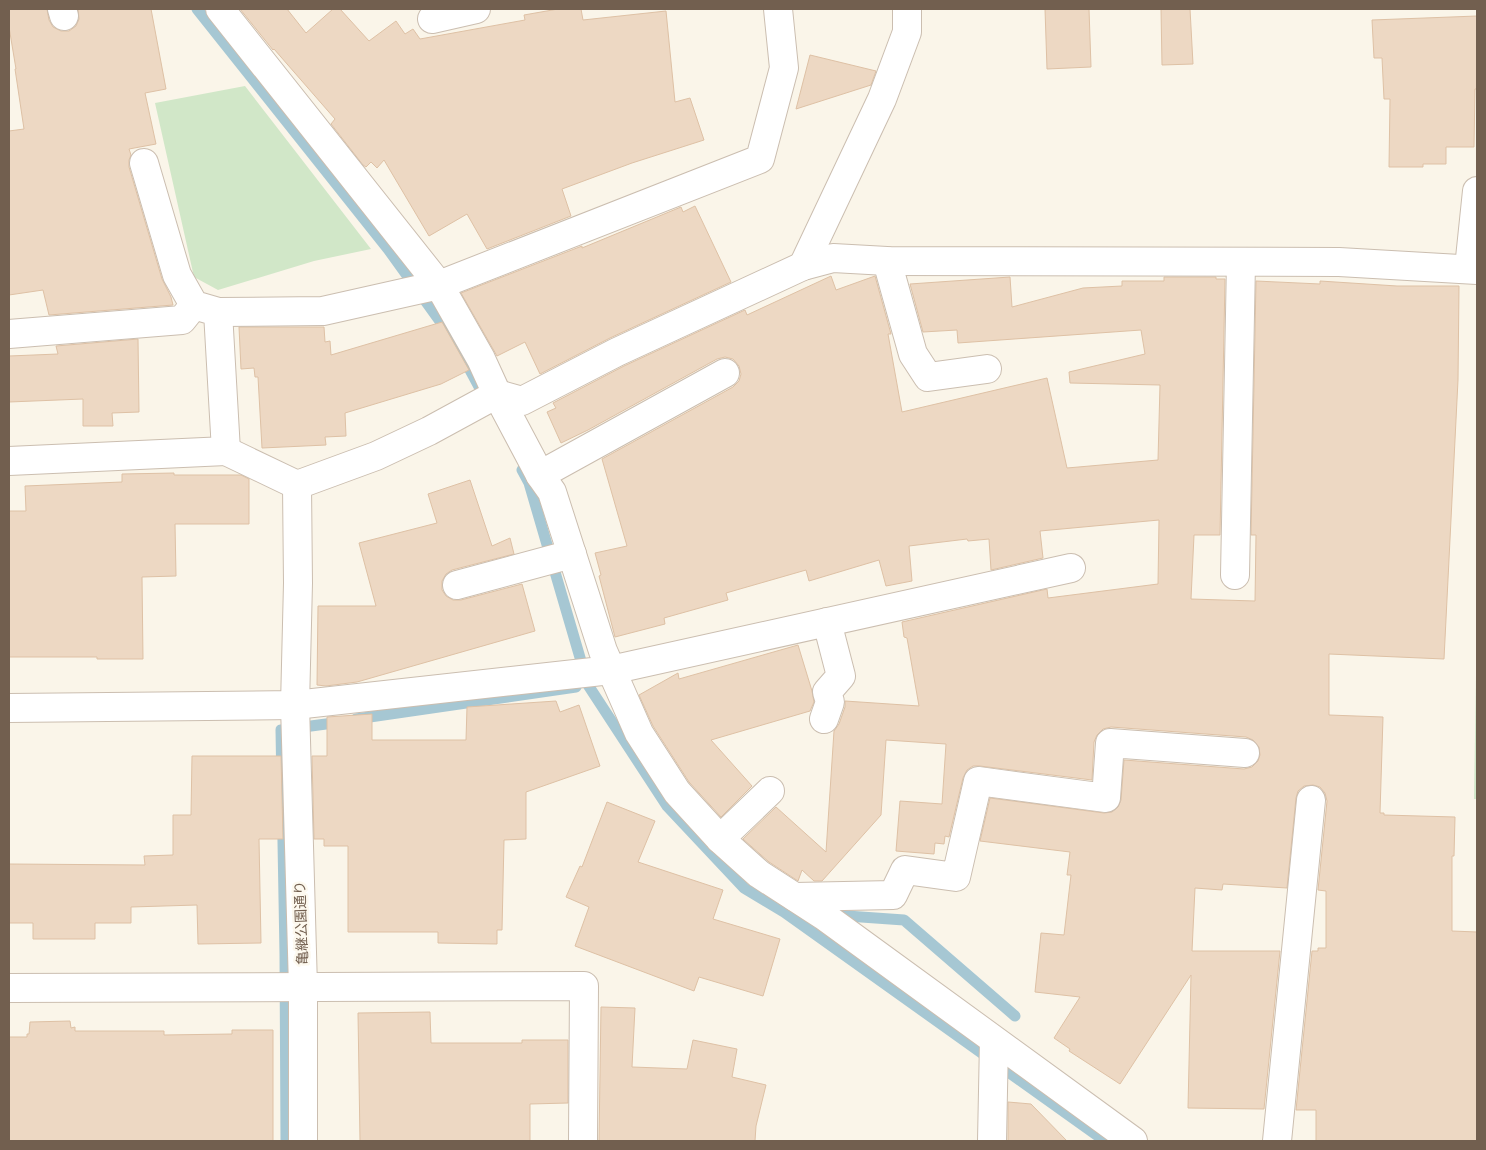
<svg xmlns="http://www.w3.org/2000/svg" width="1486" height="1150" viewBox="0 0 1486 1150" font-family="'Space Grotesk','Noto Sans JP',sans-serif">
	<rect width="100%" height="100%" fill="#faf5e9"/>
	<g fill="#d1e7c8">
		<path d="M 245,86 L 371,249 L 314,261 L 218,290 L 194,277 L 155,103 Z"/>
		<path d="M 1476,675 L 1477,675 L 1477,799 L 1474,799 Z"/>
	</g>
	<g fill="none" stroke-linecap="round" stroke-linejoin="round">
		<g stroke="#a6c7d3" stroke-width="11">
			<path d="M 197,9 L 388,249 L 455,342 L 485,398"/>
			<path d="M 522,470 L 529,483 L 588,685 L 667,806 L 744,888 L 784,912 L 1105,1141"/>
			<path d="M 356,719 L 576,687"/>
			<path d="M 833,915 L 904,920 L 1015,1016"/>
			<path d="M 286,1141 L 285,954 L 281,730 L 341,722"/>
		</g>
	</g>
	<g fill="#edd8c3" stroke="#dec1a5">
		<path d="M 9,9 L 47,9 L 49,20 L 53,27 L 61,31 L 69,31 L 76,26 L 79,19 L 78,9 L 151,9 L 166,89 L 145,93 L 156,144 L 129,149 L 131,155 L 129,160 L 129,167 L 162,279 L 171,297 L 173,305 L 49,315 L 43,290 L 9,295 L 9,131 L 24,129 L 15,69 L 16,69 L 9,27 Z"/>
		<path d="M 240,9 L 287,9 L 306,33 L 333,9 L 340,9 L 369,41 L 396,21 L 405,34 L 413,29 L 420,39 L 525,20 L 524,15 L 558,9 L 581,9 L 583,20 L 666,11 L 675,102 L 690,98 L 704,140 L 632,163 L 562,189 L 571,216 L 487,249 L 467,214 L 429,236 L 384,160 L 377,168 L 371,162 L 366,167 L 363,165 L 331,124 L 335,119 L 274,49 L 273,50 Z"/>
		<path d="M 1045,9 L 1089,9 L 1091,67 L 1047,69 Z"/>
		<path d="M 1161,9 L 1190,9 L 1193,64 L 1162,65 Z"/>
		<path d="M 1477,16 L 1477,89 L 1475,89 L 1474,147 L 1446,147 L 1446,164 L 1423,164 L 1423,167 L 1389,167 L 1390,99 L 1384,99 L 1382,58 L 1374,58 L 1372,20 Z"/>
		<path d="M 810,55 L 876,71 L 871,85 L 796,109 Z"/>
		<path d="M 695,206 L 731,282 L 610,338 L 540,374 L 525,342 L 497,356 L 461,293 L 582,246 L 582,248 L 681,207 L 683,212 Z"/>
		<path d="M 831,276 L 836,290 L 875,276 L 891,334 L 888,334 L 902,412 L 1047,378 L 1067,468 L 1158,460 L 1160,385 L 1070,383 L 1069,372 L 1145,354 L 1141,330 L 958,343 L 957,330 L 923,332 L 910,284 L 1010,277 L 1012,307 L 1083,288 L 1122,286 L 1122,281 L 1164,281 L 1164,277 L 1216,277 L 1216,279 L 1225,279 L 1220,535 L 1194,535 L 1191,599 L 1255,601 L 1256,535 L 1251,535 L 1256,281 L 1320,284 L 1320,281 L 1397,286 L 1459,286 L 1458,380 L 1444,659 L 1329,654 L 1329,715 L 1383,717 L 1380,813 L 1384,813 L 1384,815 L 1455,817 L 1454,856 L 1452,856 L 1452,931 L 1477,932 L 1477,1141 L 1316,1141 L 1316,1110 L 1296,1110 L 1312,951 L 1318,951 L 1318,948 L 1326,948 L 1326,891 L 1318,890 L 1327,801 L 1325,793 L 1320,787 L 1313,785 L 1304,786 L 1298,791 L 1296,798 L 1287,888 L 1223,884 L 1222,890 L 1195,888 L 1192,951 L 1280,951 L 1264,1109 L 1188,1108 L 1191,975 L 1120,1084 L 1069,1051 L 1070,1049 L 1054,1038 L 1080,997 L 1035,992 L 1041,933 L 1064,935 L 1071,875 L 1067,875 L 1070,852 L 980,841 L 990,798 L 1104,813 L 1112,812 L 1118,807 L 1121,800 L 1124,760 L 1244,769 L 1252,767 L 1258,761 L 1260,755 L 1259,747 L 1253,740 L 1246,737 L 1111,727 L 1103,729 L 1097,735 L 1094,742 L 1092,780 L 980,766 L 973,766 L 967,770 L 963,778 L 949,837 L 945,836 L 944,844 L 935,843 L 934,854 L 896,851 L 900,801 L 942,804 L 946,744 L 886,740 L 881,815 L 822,881 L 814,881 L 802,870 L 798,881 L 769,862 L 743,839 L 776,807 L 826,852 L 834,731 L 839,724 L 845,707 L 845,701 L 919,706 L 907,638 L 904,637 L 902,622 L 1047,589 L 1048,598 L 1158,584 L 1159,520 L 1040,531 L 1043,558 L 991,570 L 989,539 L 968,541 L 967,539 L 909,546 L 912,581 L 886,586 L 879,560 L 809,581 L 806,570 L 726,593 L 728,600 L 664,618 L 665,624 L 615,637 L 599,576 L 601,575 L 595,553 L 627,546 L 602,459 L 733,387 L 739,381 L 741,374 L 739,366 L 733,359 L 725,357 L 717,359 L 588,430 L 561,443 L 547,412 L 556,408 L 553,403 L 624,366 L 745,310 L 747,315 Z"/>
		<path d="M 442,322 L 469,370 L 441,384 L 345,413 L 346,436 L 325,437 L 326,445 L 262,448 L 258,377 L 255,377 L 254,368 L 241,369 L 239,327 L 324,327 L 325,342 L 330,341 L 331,355 Z"/>
		<path d="M 138,339 L 139,412 L 112,413 L 113,426 L 83,426 L 83,399 L 9,402 L 9,356 L 58,354 L 56,346 Z"/>
		<path d="M 174,473 L 174,475 L 241,475 L 249,479 L 249,524 L 175,524 L 176,576 L 142,577 L 143,659 L 97,659 L 97,657 L 9,657 L 9,511 L 26,511 L 25,486 L 122,482 L 122,474 Z"/>
		<path d="M 470,480 L 492,546 L 510,538 L 514,554 L 452,570 L 446,574 L 442,581 L 442,590 L 446,596 L 453,600 L 461,600 L 522,584 L 535,631 L 357,682 L 326,686 L 317,685 L 318,606 L 376,606 L 359,543 L 437,523 L 428,494 Z"/>
		<path d="M 798,645 L 812,691 L 814,702 L 810,711 L 711,740 L 752,786 L 721,817 L 689,782 L 653,726 L 639,695 L 678,673 L 679,679 Z"/>
		<path d="M 556,701 L 560,712 L 579,705 L 600,766 L 526,792 L 526,839 L 504,840 L 502,930 L 497,930 L 497,944 L 438,943 L 438,932 L 348,932 L 348,846 L 324,846 L 324,839 L 314,839 L 312,756 L 327,756 L 327,717 L 372,714 L 372,740 L 466,740 L 467,707 Z"/>
		<path d="M 192,756 L 281,756 L 283,839 L 259,839 L 261,943 L 198,944 L 197,905 L 131,907 L 131,923 L 95,923 L 95,939 L 33,939 L 33,923 L 9,923 L 9,864 L 145,865 L 144,856 L 173,855 L 173,815 L 191,815 Z"/>
		<path d="M 607,802 L 655,821 L 638,862 L 723,890 L 713,919 L 780,939 L 763,996 L 699,977 L 694,991 L 575,946 L 589,907 L 566,897 L 580,866 L 582,867 Z"/>
		<path d="M 601,1007 L 635,1008 L 632,1067 L 687,1069 L 693,1040 L 737,1049 L 732,1077 L 766,1085 L 756,1126 L 755,1141 L 599,1141 Z"/>
		<path d="M 430,1012 L 431,1043 L 522,1043 L 522,1040 L 568,1040 L 568,1103 L 530,1104 L 530,1141 L 360,1141 L 358,1013 Z"/>
		<path d="M 70,1021 L 71,1028 L 75,1027 L 75,1031 L 164,1031 L 164,1035 L 232,1034 L 232,1030 L 273,1030 L 273,1141 L 9,1141 L 9,1037 L 27,1037 L 27,1034 L 29,1034 L 30,1022 Z"/>
		<path d="M 1008,1102 L 1031,1104 L 1067,1141 L 1008,1141 Z"/>
	</g>
	<g fill="none" stroke-linecap="round" stroke-linejoin="round">
		<defs>
			<g id="minor">
				<path d="M 62,9 L 64,16"/>
				<path d="M 220,9 L 439,285 L 481,359 L 497,394 L 540,475 L 552,492 L 603,651 L 639,733 L 677,792 L 720,839 L 759,874 L 824,916 L 1133,1141"/>
				<path d="M 432,19 L 476,9"/>
				<path d="M 887,261 L 913,354 L 928,377 L 987,369"/>
				<path d="M 803,266 L 882,99 L 907,32 L 907,9"/>
				<path d="M 1469,268 L 1477,191"/>
				<path d="M 218,312 L 323,311 L 439,285 L 760,159 L 784,68 L 778,9"/>
				<path d="M 9,334 L 182,320 L 194,305"/>
				<path d="M 226,451 L 297,485"/>
				<path d="M 9,461 L 226,451 L 218,312 L 194,305 L 177,275 L 144,163"/>
				<path d="M 540,475 L 725,373"/>
				<path d="M 1235,575 L 1241,262"/>
				<path d="M 457,585 L 572,554"/>
				<path d="M 9,708 L 295,705 L 611,670 L 1071,568"/>
				<path d="M 824,719 L 830,702 L 827,692 L 841,676 L 827,622"/>
				<path d="M 720,839 L 770,791"/>
				<path d="M 795,897 L 893,895 L 905,870 L 956,877 L 978,781 L 1106,798 L 1110,743 L 1245,753"/>
				<path d="M 9,988 L 584,986 L 583,1141"/>
				<path d="M 303,1141 L 303,987 L 295,705 L 298,583 L 297,485 L 376,456 L 429,431 L 497,394 L 522,401 L 617,352 L 803,266 L 833,258 L 887,261 L 1339,262 L 1477,270"/>
				<path d="M 992,1141 L 994,1041"/>
				<path d="M 1277,1141 L 1311,800"/>
			</g>
		</defs>
		<use href="#minor" stroke="#cbbeb0" stroke-width="30"/>
		<use href="#minor" stroke="#fff" stroke-width="28"/>
	</g>
	<g text-anchor="middle" dominant-baseline="central" stroke-width="5" stroke-linejoin="round" paint-order="stroke">
		<g font-size="14" fill="#725f4f" stroke="#fdf9ef">
			<text transform="translate(301 923) rotate(-92)">亀継公園通り</text>
		</g>
	</g>
	<rect width="1486" height="1150" fill="none" stroke="#725f4f" stroke-width="20"/>
</svg>
